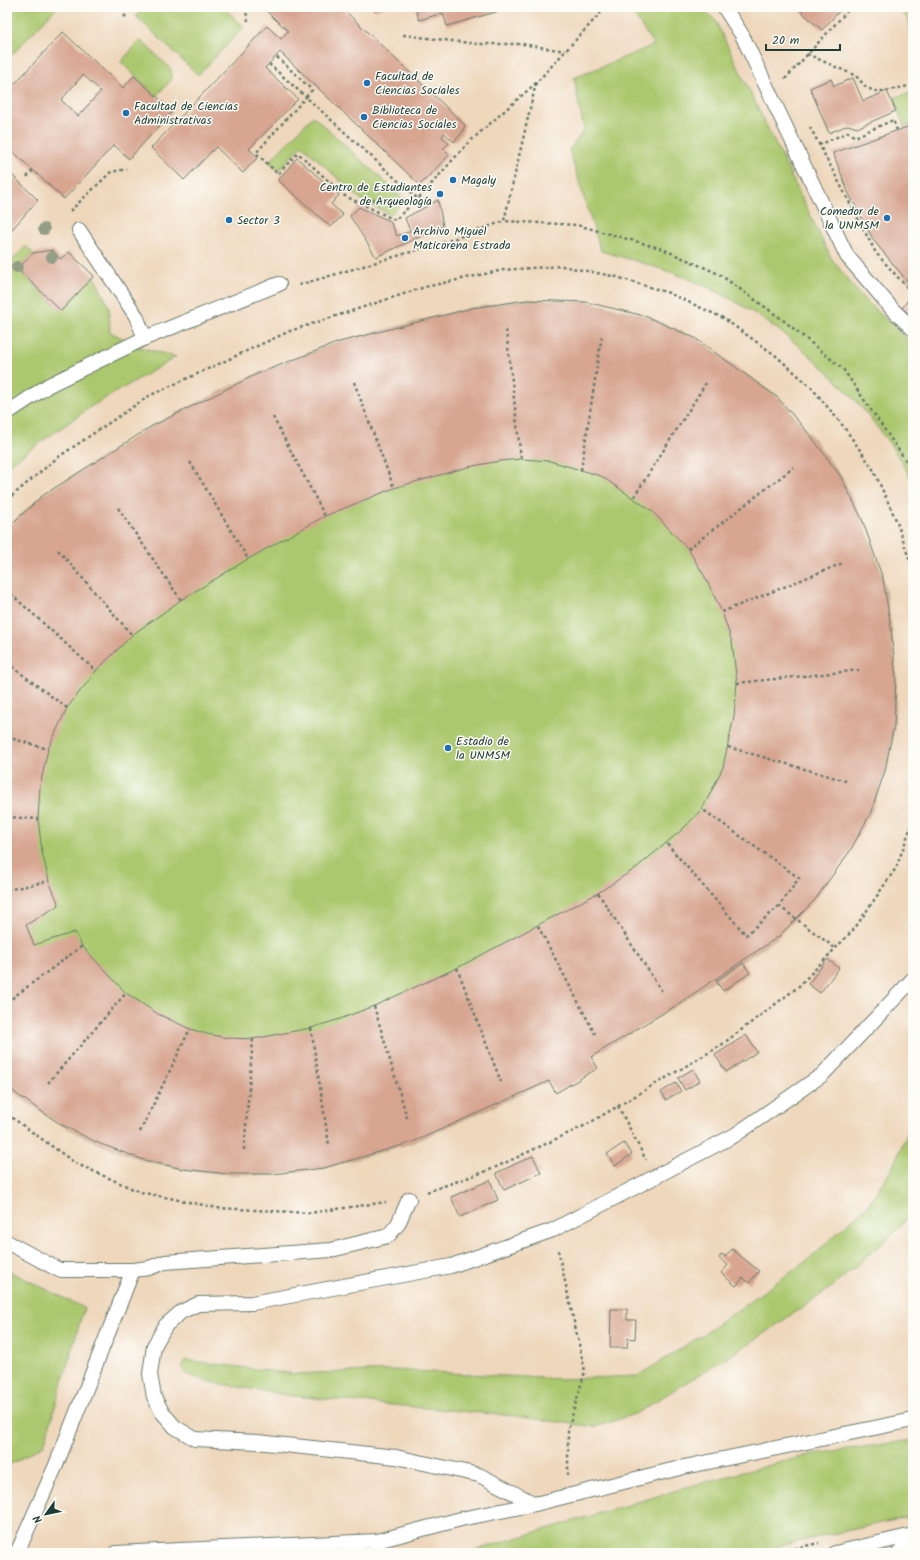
<svg xmlns="http://www.w3.org/2000/svg" width="920" height="1560" viewBox="0 0 920 1560" font-family="Kalam,sans-serif">
	<rect width="100%" height="100%" fill="#fdfcf7"/>
	<filter id="ink" filterUnits="userSpaceOnUse"><feTurbulence type="fractalNoise" baseFrequency=".025" numOctaves="2"/><feDisplacementMap in="SourceGraphic" scale="8" xChannelSelector="R" yChannelSelector="G"/><feConvolveMatrix kernelMatrix="1 2 1 2 8 2 1 2 1" color-interpolation-filters="sRGB"/></filter>
	<filter id="wash" filterUnits="userSpaceOnUse"><feTurbulence type="fractalNoise" baseFrequency=".012" numOctaves="4" result="noise"/><feDisplacementMap in="SourceGraphic" scale="16" xChannelSelector="R" yChannelSelector="G"/><feGaussianBlur stdDeviation="0.9" result="paint"/><feColorMatrix in="noise" values="0 0 0 0 0 0 0 0 0 0 0 0 0 0 0 0 0 1.4 0 .05"/><feComposite in="paint" operator="in"/></filter>
	<g filter="url(#wash)">
		<rect width="100%" height="100%" fill="#f8ead7"/>
		<rect fill="#eed7bb" x="7" y="7" width="906" height="1546"/>
		<g fill="#abc86e" stroke="#658251">
			<path d="M 7,7 L 57,7 L 7,60 Z"/>
			<path d="M 144,7 L 223,7 L 244,27 L 198,75 L 136,16 Z"/>
			<path d="M 631,7 L 701,7 L 715,20 L 831,258 L 858,293 L 913,345 L 913,483 C 873,403 779,316 696,282 C 666,269 633,260 601,251 L 569,150 L 584,130 L 574,78 L 654,45 L 629,8 Z"/>
			<path d="M 896,7 L 913,7 L 913,44 L 909,20 Z"/>
			<path d="M 140,40 L 171,69 L 171,80 L 156,96 L 121,62 Z"/>
			<path d="M 913,92 L 913,124 L 904,127 L 894,98 Z"/>
			<path d="M 313,116 L 405,200 L 390,215 L 359,198 L 302,145 L 278,171 L 269,162 Z"/>
			<path d="M 26,246 L 33,253 L 18,269 L 61,311 L 94,276 L 109,307 L 110,332 L 142,348 L 176,357 L 92,406 L 7,466 L 7,266 Z"/>
			<path d="M 527,300 L 586,302 L 645,316 L 695,338 L 777,397 L 811,436 L 841,477 L 862,519 L 883,579 L 891,628 L 896,678 L 894,725 L 885,771 L 870,814 L 778,937 L 675,1006 L 549,1081 L 413,1142 L 324,1168 L 273,1174 L 228,1174 L 183,1169 L 144,1160 L 98,1143 L 60,1124 L 15,1093 L 7,1084 L 7,528 L 42,496 L 152,426 L 257,374 L 339,342 L 472,308 Z"/>
			<path d="M 913,1120 L 913,1210 L 898,1229 L 832,1287 L 750,1343 L 635,1414 L 595,1427 L 514,1416 L 294,1396 L 215,1383 L 188,1375 L 182,1369 L 185,1360 L 294,1374 L 392,1370 L 561,1379 L 638,1376 L 707,1332 L 809,1259 L 867,1206 L 893,1166 Z"/>
			<path d="M 7,1270 L 84,1308 L 44,1445 L 7,1466 Z"/>
			<path d="M 913,1440 L 913,1516 L 747,1553 L 466,1553 L 701,1483 L 813,1454 Z"/>
		</g>
		<g id="blocks">
			<g fill="#d7a590" fill-rule="evenodd">
				<path d="M 262,7 L 341,7 L 465,125 L 462,133 L 454,142 L 444,133 L 442,137 L 449,143 L 443,149 L 449,155 L 420,185 L 280,52 L 265,68 L 298,99 L 249,149 L 258,157 L 243,173 L 216,147 L 184,180 L 151,148 L 267,26 L 281,39 L 288,31 Z"/>
				<path d="M 373,7 L 388,7 L 374,11 Z"/>
				<path d="M 415,7 L 513,7 L 447,26 L 443,13 L 419,20 Z"/>
				<path d="M 796,7 L 843,7 L 822,30 Z"/>
				<path d="M 63,32 L 123,88 L 134,76 L 173,111 L 129,159 L 114,145 L 64,199 L 7,146 L 7,92 ZM 83,75 L 101,91 L 78,116 L 61,100 Z"/>
				<path d="M 853,78 L 863,101 L 887,91 L 896,111 L 857,128 L 848,125 L 829,133 L 810,88 L 831,79 L 834,86 Z"/>
				<path d="M 913,125 L 913,288 L 874,241 L 849,194 L 833,153 Z"/>
				<path d="M 297,158 L 339,195 L 331,204 L 343,215 L 331,227 L 278,180 Z"/>
				<path d="M 7,170 L 38,200 L 7,235 Z"/>
				<path d="M 438,200 L 443,226 L 376,257 L 350,216 L 359,207 L 390,221 L 397,236 L 410,231 L 405,218 Z"/>
				<path d="M 53,250 L 60,259 L 69,252 L 94,276 L 61,311 L 18,269 L 33,253 Z"/>
				<path d="M 913,294 L 913,317 L 902,308 Z"/>
				<path d="M 527,300 L 586,302 L 645,316 L 695,338 L 777,397 L 811,436 L 841,477 L 862,519 L 883,579 L 891,628 L 896,678 L 894,725 L 885,771 L 870,814 L 850,851 L 814,901 L 778,937 L 675,1006 L 591,1057 L 598,1068 L 556,1093 L 549,1081 L 413,1142 L 324,1168 L 273,1174 L 228,1174 L 183,1169 L 144,1160 L 98,1143 L 60,1124 L 15,1093 L 7,1084 L 7,528 L 42,496 L 152,426 L 257,374 L 339,342 L 472,308 ZM 521,459 L 550,461 L 601,476 L 652,511 L 688,549 L 705,577 L 722,612 L 732,642 L 737,683 L 734,716 L 723,767 L 714,786 L 702,809 L 683,829 L 636,868 L 598,893 L 457,968 L 374,1006 L 340,1019 L 311,1028 L 253,1039 L 228,1038 L 207,1034 L 190,1029 L 158,1014 L 126,993 L 82,946 L 75,932 L 34,945 L 26,925 L 59,905 L 49,881 L 42,852 L 38,819 L 40,786 L 48,749 L 67,708 L 96,671 L 132,635 L 181,600 L 248,559 L 325,516 L 394,488 L 468,467 L 500,461 Z"/>
				<path d="M 827,959 L 839,968 L 820,993 L 808,984 Z"/>
				<path d="M 743,963 L 750,973 L 723,991 L 716,981 Z"/>
				<path d="M 746,1035 L 757,1052 L 726,1072 L 715,1055 Z"/>
				<path d="M 693,1069 L 700,1081 L 685,1090 L 678,1078 Z"/>
				<path d="M 676,1083 L 681,1091 L 666,1100 L 661,1092 Z"/>
				<path d="M 624,1143 L 632,1154 L 615,1166 L 607,1154 Z"/>
				<path d="M 533,1156 L 541,1173 L 504,1190 L 496,1173 Z"/>
				<path d="M 490,1180 L 498,1200 L 460,1217 L 451,1197 Z"/>
				<path d="M 732,1249 L 759,1271 L 749,1283 L 743,1278 L 736,1286 L 721,1273 L 728,1265 L 719,1258 L 722,1254 L 725,1257 Z"/>
				<path d="M 611,1309 L 627,1309 L 627,1320 L 636,1320 L 635,1339 L 628,1338 L 627,1348 L 610,1348 Z"/>
			</g>
		</g>
	</g>
	<g filter="url(#ink)">
		<use href="#blocks" fill-opacity="0" stroke="#6b7a6d" stroke-width="1"/>
		<g fill="none" stroke-linecap="round" stroke-linejoin="round">
			<defs>
				<g id="lane">
					<path d="M 724,7 L 742,35 L 847,256 L 894,311 L 913,329"/>
					<path d="M 79,230 L 136,316 L 145,338"/>
					<path d="M 7,413 L 49,385 L 145,338 L 279,284"/>
					<path d="M 7,1242 L 59,1270 L 133,1270 L 56,1465 L 17,1553"/>
					<path d="M 133,1270 L 149,1268 L 165,1262 L 331,1250 L 388,1236 L 398,1224 L 409,1199"/>
					<path d="M 535,1504 L 479,1475 L 396,1457 L 257,1442 L 195,1439 L 175,1427 L 162,1412 L 154,1397 L 150,1374 L 154,1346 L 166,1325 L 181,1312 L 198,1304 L 252,1303 L 451,1266 L 553,1230 L 735,1135 L 822,1075 L 913,979"/>
					<path d="M 116,1553 L 377,1541 L 461,1519 L 535,1504 L 684,1467 L 913,1420"/>
					<path d="M 835,1553 L 913,1535"/>
					<path d="M 899,1553 L 913,1537"/>
				</g>
			</defs>
			<use href="#lane" stroke="#6b7a6d" stroke-width="16"/>
			<g stroke="#6b7a6d" stroke-width="2.5" stroke-dasharray="3 3" stroke-linecap="butt">
				<path d="M 116,7 L 117,8"/>
				<path d="M 245,7 L 248,21"/>
				<path d="M 124,15 L 128,19"/>
				<path d="M 403,35 L 477,44 L 522,44 L 565,51"/>
				<path d="M 807,54 L 856,76 L 866,87 L 874,91 L 885,91 L 913,85"/>
				<path d="M 277,57 L 312,90 L 306,97 L 418,199 L 467,144 L 536,83 L 606,7"/>
				<path d="M 269,64 L 306,97 L 256,153 L 278,174 L 298,153 L 345,196 L 395,220 L 410,206"/>
				<path d="M 785,79 L 851,7"/>
				<path d="M 536,83 L 504,221 L 577,225 L 660,248 L 719,274 L 783,320 L 843,369 L 913,471"/>
				<path d="M 810,127 L 876,253 L 913,294"/>
				<path d="M 819,145 L 848,132 L 855,137 L 893,120 L 897,130"/>
				<path d="M 27,177 L 33,170"/>
				<path d="M 361,204 L 380,198 L 405,200"/>
				<path d="M 70,211 L 111,172 L 127,169"/>
				<path d="M 299,285 L 448,241 L 504,221"/>
				<path d="M 506,330 L 521,459"/>
				<path d="M 354,382 L 394,488"/>
				<path d="M 273,417 L 325,516"/>
				<path d="M 190,462 L 248,559"/>
				<path d="M 581,470 L 602,334"/>
				<path d="M 634,497 L 706,383"/>
				<path d="M 7,500 L 57,458 L 149,396 L 290,331 L 425,287 L 503,270 L 562,266 L 617,277 L 669,293 L 723,318 L 775,355 L 811,387 L 844,427 L 873,469 L 897,522 L 913,571"/>
				<path d="M 118,508 L 181,600"/>
				<path d="M 688,549 L 794,467"/>
				<path d="M 58,550 L 132,635"/>
				<path d="M 11,594 L 96,671"/>
				<path d="M 722,612 L 843,563"/>
				<path d="M 7,663 L 67,708"/>
				<path d="M 737,683 L 861,670"/>
				<path d="M 7,737 L 48,749"/>
				<path d="M 728,747 L 846,781"/>
				<path d="M 7,817 L 38,819"/>
				<path d="M 667,844 L 746,935 L 779,906 L 799,878 L 702,809"/>
				<path d="M 7,890 L 49,881"/>
				<path d="M 598,893 L 663,993"/>
				<path d="M 779,906 L 835,948"/>
				<path d="M 538,926 L 595,1034"/>
				<path d="M 457,968 L 501,1082"/>
				<path d="M 7,1002 L 82,946"/>
				<path d="M 374,1006 L 408,1121"/>
				<path d="M 311,1028 L 329,1145"/>
				<path d="M 48,1083 L 126,993"/>
				<path d="M 618,1106 L 646,1160"/>
				<path d="M 7,1114 L 75,1163 L 140,1192 L 218,1208 L 309,1213 L 386,1202"/>
				<path d="M 140,1132 L 190,1029"/>
				<path d="M 244,1150 L 253,1039"/>
				<path d="M 427,1192 L 492,1169 L 586,1125 L 720,1046 L 798,987 L 855,928 L 896,868 L 913,821"/>
				<path d="M 558,1250 L 585,1371 L 568,1430 L 568,1475"/>
				<path d="M 771,1553 L 819,1543"/>
			</g>
			<use href="#lane" stroke="#fff" stroke-width="14"/>
		</g>
		<g fill="#949e85">
			<circle cx="44" cy="229" r="6"/>
			<circle cx="52" cy="257" r="6"/>
			<circle cx="17" cy="267" r="6"/>
		</g>
	</g>
	<g fill="#1f6fb2" stroke="#fdfcf7" stroke-width="1.5">
		<circle cx="367" cy="83" r="4"/>
		<circle cx="126" cy="113" r="4"/>
		<circle cx="364" cy="117" r="4"/>
		<circle cx="453" cy="180" r="4"/>
		<circle cx="440" cy="194" r="4"/>
		<circle cx="887" cy="218" r="4"/>
		<circle cx="229" cy="220" r="4"/>
		<circle cx="405" cy="238" r="4"/>
		<circle cx="448" cy="748" r="4"/>
	</g>
	<g text-anchor="middle" dominant-baseline="central" stroke-width="3" stroke-linejoin="round" paint-order="stroke">
		<g font-size="12" fill="#1f3d34" stroke="#fdfcf7" text-anchor="start">
			<text x="375" y="76">Facultad de<tspan x="375" dy="14">Ciencias Sociales</tspan></text>
			<text x="134" y="106">Facultad de Ciencias<tspan x="134" dy="14">Administrativas</tspan></text>
			<text x="372" y="110">Biblioteca de<tspan x="372" dy="14">Ciencias Sociales</tspan></text>
			<text x="461" y="180">Magaly</text>
			<text x="432" y="187" text-anchor="end">Centro de Estudiantes<tspan x="432" dy="14">de Arqueología</tspan></text>
			<text x="879" y="211" text-anchor="end">Comedor de<tspan x="879" dy="14">la UNMSM</tspan></text>
			<text x="237" y="220">Sector 3</text>
			<text x="413" y="231">Archivo Miguel<tspan x="413" dy="14">Maticorena Estrada</tspan></text>
			<text x="456" y="741">Estadio de<tspan x="456" dy="14">la UNMSM</tspan></text>
		</g>
	</g>
	<rect width="920" height="1560" fill="none" stroke="#fdfcf7" stroke-width="24"/>
	<g transform="translate(46 1514) rotate(237)" stroke="#fdfcf7" stroke-width="3" paint-order="stroke">
	<path d="M0-3L7 15L0 10L-7 15Z" fill="#1f3d34"/>
	<text y="-6" font-size="11" font-weight="bold" text-anchor="middle" fill="#1f3d34">N</text>
	</g>
	<path d="M766 44v6h74v-6" fill="none" stroke="#1f3d34" stroke-width="2"/>
	<text x="772" y="44" font-size="12" fill="#1f3d34" stroke="#fdfcf7" stroke-width="3" paint-order="stroke">20 m</text>
</svg>
